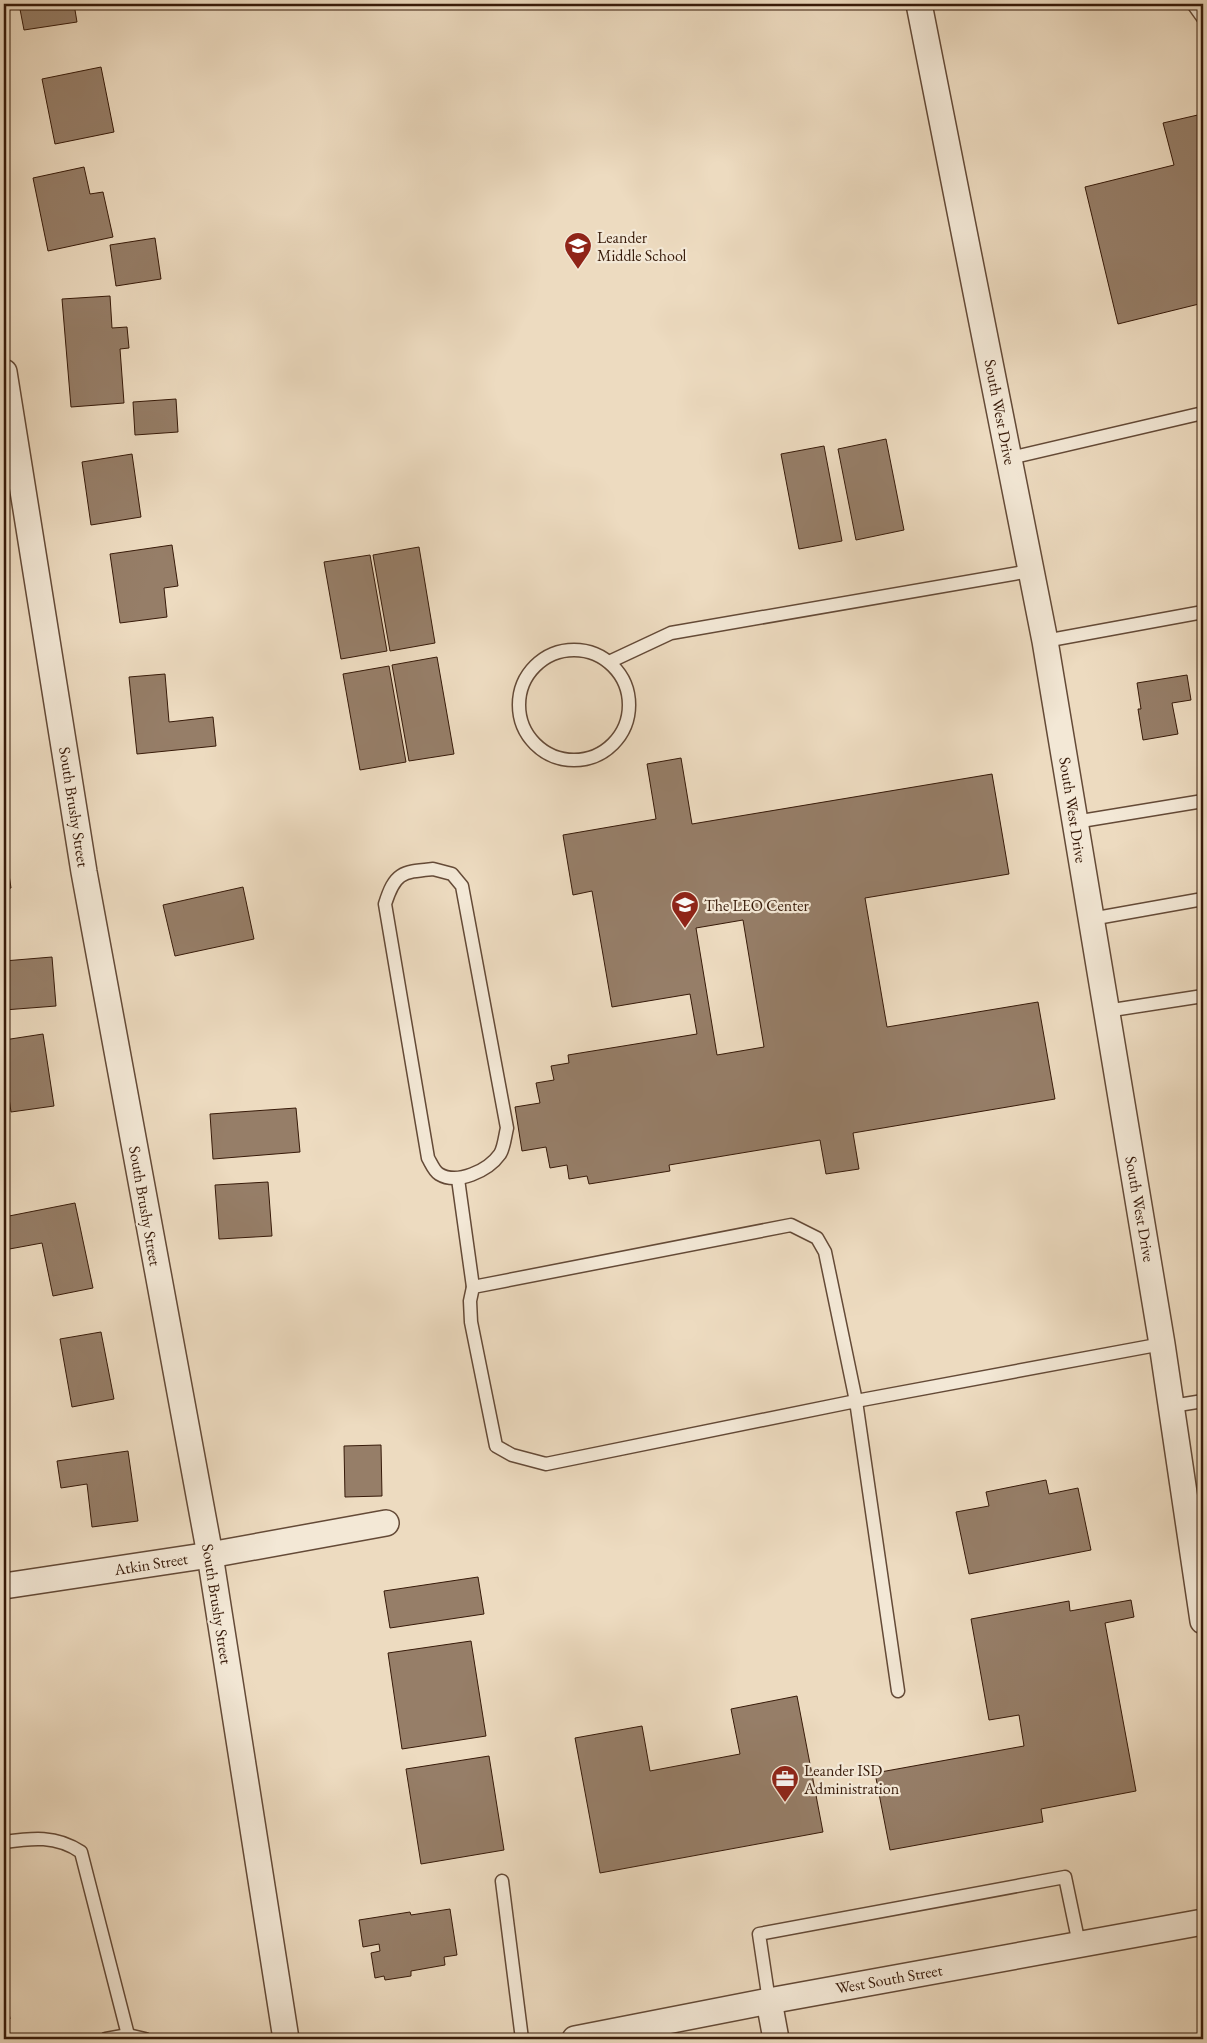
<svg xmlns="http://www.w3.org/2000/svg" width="1207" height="2043" viewBox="0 0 1207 2043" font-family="'EB Garamond',serif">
	<rect width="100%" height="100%" fill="#eddbc0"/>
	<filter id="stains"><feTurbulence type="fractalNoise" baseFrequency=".004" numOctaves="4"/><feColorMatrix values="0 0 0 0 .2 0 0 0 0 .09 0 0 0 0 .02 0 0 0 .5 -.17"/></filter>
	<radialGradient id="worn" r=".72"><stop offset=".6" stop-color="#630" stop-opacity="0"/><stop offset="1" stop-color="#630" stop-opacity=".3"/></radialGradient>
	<g fill="#967e68" stroke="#371a09" fill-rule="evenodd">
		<path d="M 19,4 L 74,4 L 77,22 L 24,30 Z"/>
		<path d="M 101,67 L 114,132 L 55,144 L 42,79 Z"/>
		<path d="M 1202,114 L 1203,303 L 1118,324 L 1085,187 L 1174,165 L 1163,123 Z"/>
		<path d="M 84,167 L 90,194 L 103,192 L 113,237 L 48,251 L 33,178 Z"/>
		<path d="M 155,238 L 161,279 L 116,286 L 110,245 Z"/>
		<path d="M 110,296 L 112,328 L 127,327 L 129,348 L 120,349 L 124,403 L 71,407 L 62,299 Z"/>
		<path d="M 176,399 L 178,432 L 135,435 L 133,402 Z"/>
		<path d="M 886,439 L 904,530 L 856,540 L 838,449 Z"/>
		<path d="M 824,446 L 842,541 L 799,549 L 781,454 Z"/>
		<path d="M 132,454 L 141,517 L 91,525 L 82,462 Z"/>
		<path d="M 172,545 L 178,586 L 164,588 L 167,617 L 120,623 L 110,554 Z"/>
		<path d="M 419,547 L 435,643 L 390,651 L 373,555 Z"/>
		<path d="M 370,555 L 387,651 L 341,659 L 324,562 Z"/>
		<path d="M 437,657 L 454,754 L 409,761 L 392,665 Z"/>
		<path d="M 389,666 L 406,762 L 360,770 L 343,674 Z"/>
		<path d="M 165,674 L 169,722 L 213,717 L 216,746 L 137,754 L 129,677 Z"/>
		<path d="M 1187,675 L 1191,700 L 1172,703 L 1178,734 L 1143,740 L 1138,709 L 1141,709 L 1137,683 Z"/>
		<path d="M 681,758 L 692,824 L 992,774 L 1009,874 L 865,898 L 887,1027 L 1038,1002 L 1055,1099 L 853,1133 L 859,1169 L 826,1174 L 820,1140 L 669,1165 L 670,1171 L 589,1184 L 587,1176 L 569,1179 L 567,1165 L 550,1168 L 546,1147 L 522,1151 L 515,1107 L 540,1103 L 536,1083 L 554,1080 L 551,1066 L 569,1063 L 568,1055 L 697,1034 L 690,994 L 612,1007 L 592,891 L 573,895 L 563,835 L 656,819 L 647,764 ZM 743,920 L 764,1047 L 717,1055 L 696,928 Z"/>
		<path d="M 4,841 L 11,888 L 4,889 Z"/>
		<path d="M 243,887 L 254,939 L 175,956 L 163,905 Z"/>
		<path d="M 52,957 L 56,1006 L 4,1010 L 4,961 Z"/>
		<path d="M 43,1034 L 54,1106 L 11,1112 L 4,1062 L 4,1040 Z"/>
		<path d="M 296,1108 L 300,1152 L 213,1159 L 210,1114 Z"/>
		<path d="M 268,1182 L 272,1236 L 219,1239 L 215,1185 Z"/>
		<path d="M 75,1203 L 93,1288 L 53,1296 L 42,1243 L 4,1250 L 4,1217 Z"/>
		<path d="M 101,1332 L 114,1399 L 72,1407 L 60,1339 Z"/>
		<path d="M 381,1445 L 382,1496 L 345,1497 L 344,1446 Z"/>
		<path d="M 128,1451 L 138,1521 L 92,1527 L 87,1484 L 61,1488 L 57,1461 Z"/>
		<path d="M 1046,1480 L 1049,1494 L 1078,1488 L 1091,1550 L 969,1574 L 956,1512 L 989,1506 L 986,1492 Z"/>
		<path d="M 478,1577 L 484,1614 L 390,1628 L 384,1591 Z"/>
		<path d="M 1131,1600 L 1134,1617 L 1105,1623 L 1136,1791 L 1041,1809 L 1043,1822 L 890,1850 L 875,1773 L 1024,1746 L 1019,1715 L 989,1720 L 971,1619 L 1069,1601 L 1070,1611 Z"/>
		<path d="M 471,1641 L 486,1736 L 402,1749 L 388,1653 Z"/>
		<path d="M 797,1696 L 823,1832 L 600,1873 L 575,1738 L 642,1726 L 650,1771 L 740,1754 L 731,1709 Z"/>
		<path d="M 489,1756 L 504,1850 L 421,1864 L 406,1769 Z"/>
		<path d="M 450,1909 L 457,1955 L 444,1957 L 445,1965 L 411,1971 L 411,1976 L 385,1980 L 384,1976 L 375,1978 L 371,1953 L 380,1951 L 379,1944 L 363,1947 L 359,1920 L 410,1912 L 411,1915 Z"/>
		<path d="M 4,1981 L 10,2019 L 4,2020 Z"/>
	</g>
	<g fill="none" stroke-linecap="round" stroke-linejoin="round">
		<defs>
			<g id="lane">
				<path d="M 1193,4 L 1203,18"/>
				<path d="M 1010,458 L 1203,413"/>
				<path d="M 1045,641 L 1203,612"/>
				<circle cx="574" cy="705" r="55"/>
				<path d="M 609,662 L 671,633 L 1030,571"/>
				<path d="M 1075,822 L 1203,801"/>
				<path d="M 433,869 L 452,874 L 462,886 L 507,1128 C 505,1136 504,1148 500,1154 C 488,1171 457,1185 439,1174 C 434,1171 431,1163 428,1158 L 385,904 C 395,872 402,872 433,869 Z"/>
				<path d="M 1091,919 L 1203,899"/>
				<path d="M 1106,1011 L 1203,996"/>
				<path d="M 458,1179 L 473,1287"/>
				<path d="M 1172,1406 L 1203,1401"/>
				<path d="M 898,1691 L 856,1401 L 825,1252 L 817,1238 L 791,1225 L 473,1287 L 470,1301 L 471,1322 L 496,1446 L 512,1455 L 546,1464 L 856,1401 L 1162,1344"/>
				<path d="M 4,1842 C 32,1838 56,1835 81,1852 L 128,2035"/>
				<path d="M 502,1881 L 522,2039"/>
				<path d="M 769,2001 L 759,1934 L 1065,1877 L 1079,1944"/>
				<path d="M 106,2039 L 128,2035 L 145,2039"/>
			</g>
			<g id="street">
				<path d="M 919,4 L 1045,641 L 1162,1344 L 1203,1621"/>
				<path d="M 4,372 L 84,872 L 210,1555 L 286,2039"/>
				<path d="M 4,1586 L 210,1555 L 386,1523"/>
				<path d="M 769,2001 L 776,2039"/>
				<path d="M 575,2039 L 769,2001 L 1203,1922"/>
			</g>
		</defs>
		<use href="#lane" stroke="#644a37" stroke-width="15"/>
		<use href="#street" stroke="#644a37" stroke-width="28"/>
		<use href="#lane" stroke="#f3e8d6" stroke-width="12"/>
		<use href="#street" stroke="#f3e8d6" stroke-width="25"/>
	</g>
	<defs>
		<symbol id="school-pin" viewBox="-11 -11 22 30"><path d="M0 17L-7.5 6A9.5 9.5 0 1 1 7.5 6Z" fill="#8f2418" stroke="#f3e8d6"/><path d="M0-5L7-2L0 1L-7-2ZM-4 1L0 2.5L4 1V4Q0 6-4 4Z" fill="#fff"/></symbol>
		<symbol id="office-pin" viewBox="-11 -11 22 30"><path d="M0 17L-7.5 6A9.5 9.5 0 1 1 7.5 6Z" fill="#8f2418" stroke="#f3e8d6"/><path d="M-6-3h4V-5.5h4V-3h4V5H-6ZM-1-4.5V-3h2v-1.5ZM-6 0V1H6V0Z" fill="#fff"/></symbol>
	</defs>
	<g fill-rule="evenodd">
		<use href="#school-pin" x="562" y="230" width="32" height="43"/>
		<use href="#school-pin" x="669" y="889" width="32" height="43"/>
		<use href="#office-pin" x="769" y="1763" width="32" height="43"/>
	</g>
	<g text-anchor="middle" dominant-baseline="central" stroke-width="4.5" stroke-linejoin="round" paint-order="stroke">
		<g font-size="16" fill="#371a09" stroke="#f3e8d6" text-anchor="start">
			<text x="597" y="237">Leander<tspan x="597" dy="18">Middle School</tspan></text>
			<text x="704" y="905">The LEO Center</text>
			<text x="804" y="1770">Leander ISD<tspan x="804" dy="18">Administration</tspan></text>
		</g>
		<g font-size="16" fill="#371a09" stroke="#f3e8d6">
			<text transform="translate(1000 412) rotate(79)">South West Drive</text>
			<text transform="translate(74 807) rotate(81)">South Brushy Street</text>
			<text transform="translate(1073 810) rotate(81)">South West Drive</text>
			<text transform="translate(145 1206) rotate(80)">South Brushy Street</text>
			<text transform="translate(1140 1209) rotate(80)">South West Drive</text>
			<text transform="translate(151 1564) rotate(-9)">Atkin Street</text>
			<text transform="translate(217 1604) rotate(81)">South Brushy Street</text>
			<text transform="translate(889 1979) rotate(-10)">West South Street</text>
		</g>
	</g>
	<rect width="1207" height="2043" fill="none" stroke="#eddbc0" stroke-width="20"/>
	<rect x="5" y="5" width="1197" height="2033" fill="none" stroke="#371a09" stroke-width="2.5"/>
	<rect x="10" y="10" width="1187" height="2023" fill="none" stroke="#371a09"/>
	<rect width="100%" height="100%" filter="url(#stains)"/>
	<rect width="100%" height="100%" fill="url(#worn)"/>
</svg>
